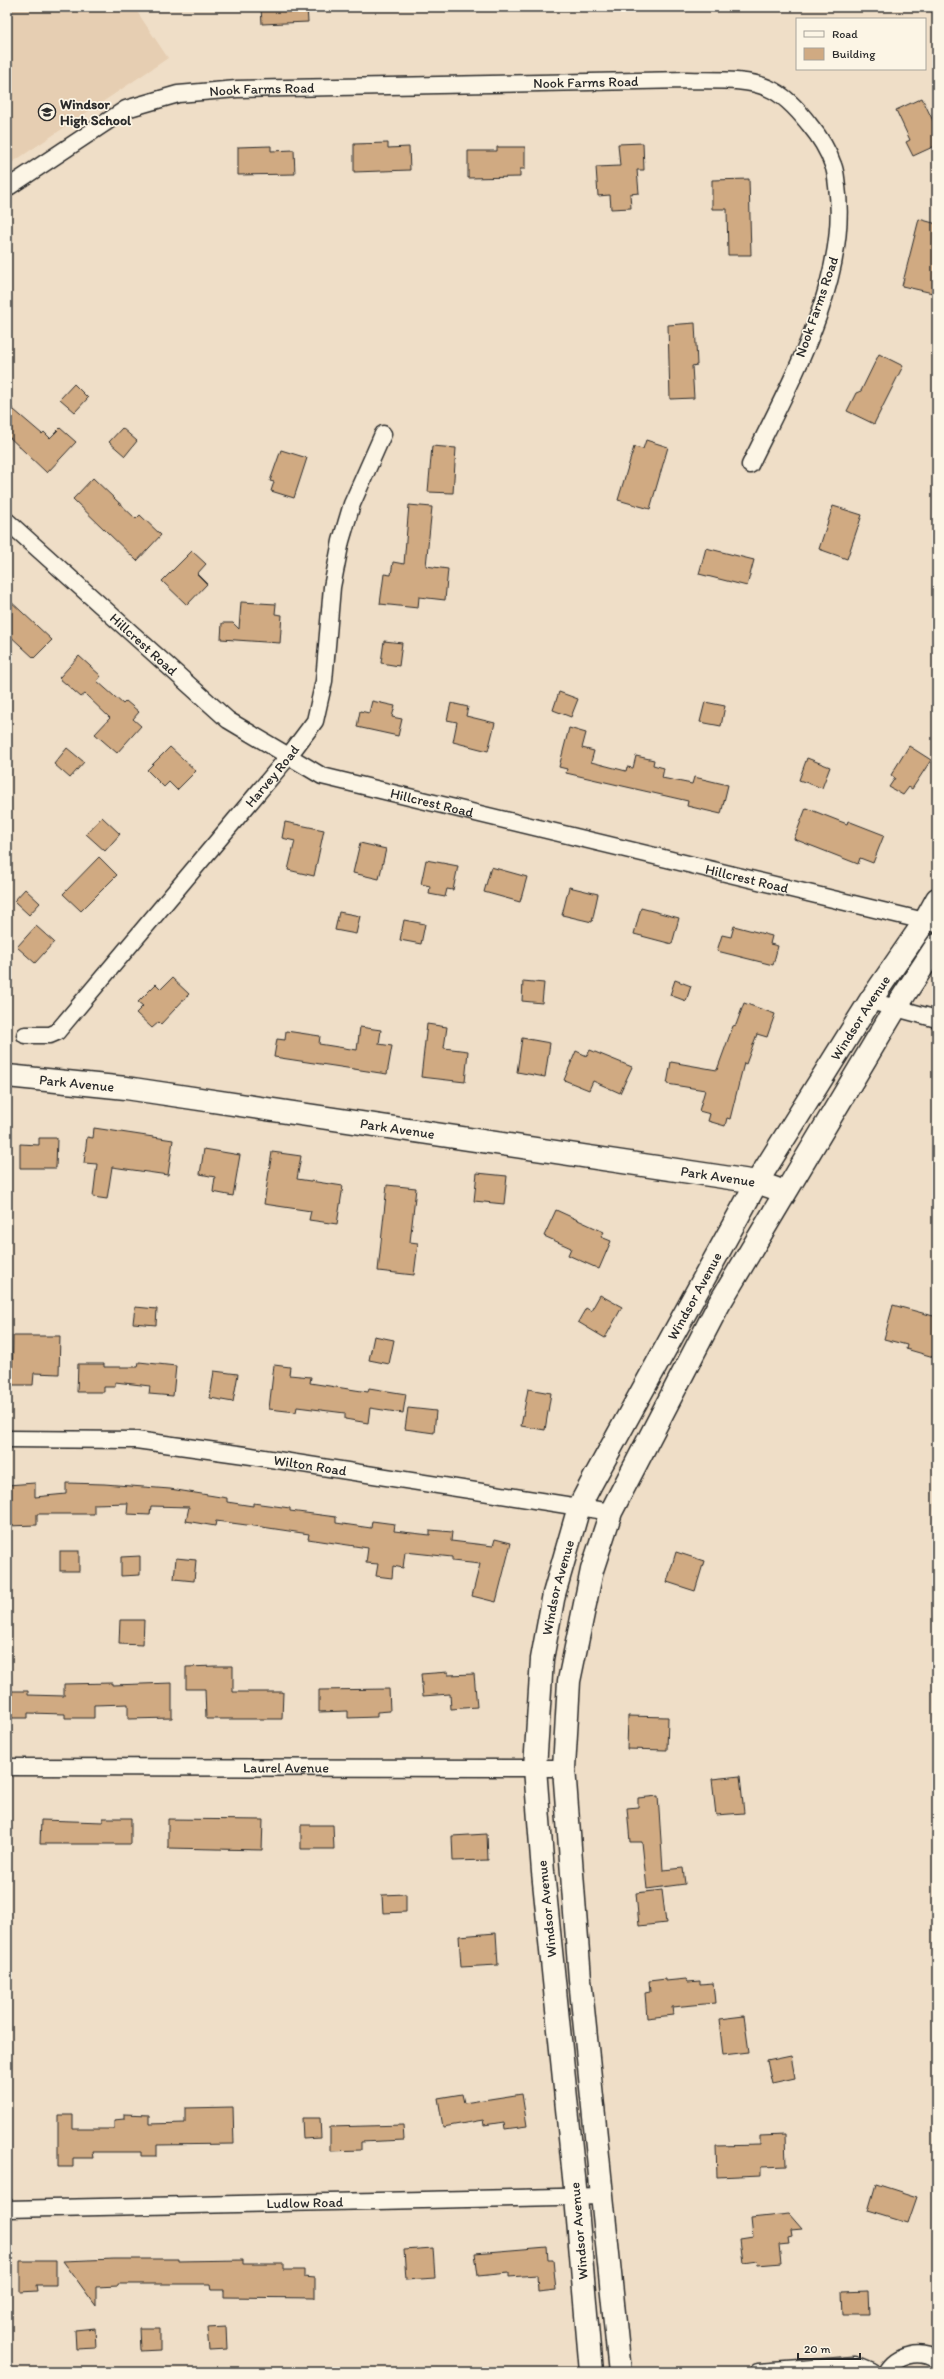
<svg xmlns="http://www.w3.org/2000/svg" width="944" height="2379" viewBox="0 0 944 2379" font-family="Itim,sans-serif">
	<rect width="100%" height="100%" fill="#efdec7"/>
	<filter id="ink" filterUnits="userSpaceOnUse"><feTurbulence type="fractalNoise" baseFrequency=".025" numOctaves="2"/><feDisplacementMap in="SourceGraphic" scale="8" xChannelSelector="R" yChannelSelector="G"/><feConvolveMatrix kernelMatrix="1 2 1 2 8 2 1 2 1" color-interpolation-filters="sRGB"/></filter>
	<g filter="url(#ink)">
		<path fill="#e6ceb2" d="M 7,7 L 134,7 L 168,58 L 7,166 Z"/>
		<g fill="#d0aa82" stroke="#2b2b2b">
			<path d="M 261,7 L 307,7 L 308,22 L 262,24 Z"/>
			<path d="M 922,98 L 937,129 L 937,145 L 913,156 L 906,142 L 910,140 L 896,110 Z"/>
			<path d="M 388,143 L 388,148 L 409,147 L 410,170 L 354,172 L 354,144 Z"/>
			<path d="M 643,143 L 644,170 L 637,170 L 639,193 L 630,194 L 631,208 L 611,209 L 610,195 L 598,196 L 596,167 L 620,166 L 618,144 Z"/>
			<path d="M 271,146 L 271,151 L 294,150 L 295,174 L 238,175 L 238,147 Z"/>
			<path d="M 497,147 L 525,147 L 525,169 L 520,169 L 520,177 L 468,178 L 468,151 L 497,151 Z"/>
			<path d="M 749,179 L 751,255 L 728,255 L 727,209 L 712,209 L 712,180 Z"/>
			<path d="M 919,219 L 937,224 L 937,294 L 902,286 Z"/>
			<path d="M 695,323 L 697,365 L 692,366 L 694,398 L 670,399 L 668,325 Z"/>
			<path d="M 879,354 L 903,366 L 874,424 L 847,411 L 856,393 L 861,391 Z"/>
			<path d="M 74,384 L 88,398 L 75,412 L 60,399 Z"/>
			<path d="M 7,404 L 42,434 L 44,432 L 50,438 L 60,428 L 76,442 L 47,473 L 7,435 Z"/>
			<path d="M 122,428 L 137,441 L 125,456 L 109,442 Z"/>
			<path d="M 646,440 L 668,447 L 650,509 L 618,500 L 634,447 L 643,449 Z"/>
			<path d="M 432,446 L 456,448 L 453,493 L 428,492 Z"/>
			<path d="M 281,450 L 307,458 L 294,498 L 271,491 L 274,482 L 270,481 Z"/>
			<path d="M 93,478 L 136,519 L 140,515 L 161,535 L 137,561 L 73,499 Z"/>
			<path d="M 409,505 L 432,507 L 426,566 L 448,569 L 445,600 L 419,597 L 418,608 L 380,604 L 384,574 L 391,575 L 393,562 L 404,564 Z"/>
			<path d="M 833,506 L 862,515 L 847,559 L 819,549 Z"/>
			<path d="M 706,548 L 754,560 L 747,586 L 699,574 Z"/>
			<path d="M 192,551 L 206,564 L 197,574 L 207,584 L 187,605 L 162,581 Z"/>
			<path d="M 7,598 L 52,640 L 34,658 L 7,633 Z"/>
			<path d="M 241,602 L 276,604 L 275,614 L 282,615 L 280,643 L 221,639 L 222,623 L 233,623 L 239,629 Z"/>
			<path d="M 384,641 L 402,643 L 399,666 L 381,663 Z"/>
			<path d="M 79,656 L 101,676 L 97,681 L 123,704 L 126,701 L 139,712 L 133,719 L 141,726 L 117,753 L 95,734 L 110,718 L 85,694 L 81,697 L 59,678 Z"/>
			<path d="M 559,692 L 578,699 L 571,717 L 553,710 Z"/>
			<path d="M 372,701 L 395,706 L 392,717 L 402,719 L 398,736 L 357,727 L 360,711 L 369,713 Z"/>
			<path d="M 705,702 L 725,706 L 721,726 L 700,722 Z"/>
			<path d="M 451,703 L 468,707 L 466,716 L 495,723 L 488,751 L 453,742 L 457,722 L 447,720 Z"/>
			<path d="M 569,728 L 586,733 L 582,748 L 594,751 L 591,762 L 626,771 L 627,767 L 633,768 L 636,756 L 654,760 L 653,765 L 664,768 L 662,778 L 692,784 L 694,777 L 728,785 L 721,814 L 687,806 L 688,801 L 566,773 L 567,769 L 559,767 Z"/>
			<path d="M 909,746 L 931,760 L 912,789 L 909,787 L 903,795 L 889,787 L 895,778 L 891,775 Z"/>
			<path d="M 170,747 L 196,771 L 177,790 L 169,782 L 164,787 L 147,770 Z"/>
			<path d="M 67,748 L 84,762 L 70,778 L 54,764 Z"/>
			<path d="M 807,758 L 830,767 L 822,788 L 799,780 Z"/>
			<path d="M 806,808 L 847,824 L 848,821 L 884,835 L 873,863 L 860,858 L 858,864 L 794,839 Z"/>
			<path d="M 102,817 L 120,834 L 105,851 L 86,834 Z"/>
			<path d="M 285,822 L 324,830 L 314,876 L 288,870 L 295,841 L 282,838 Z"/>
			<path d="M 360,843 L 386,849 L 379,879 L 353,873 Z"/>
			<path d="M 99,857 L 117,875 L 81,911 L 63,894 Z"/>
			<path d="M 426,860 L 458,866 L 453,890 L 447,889 L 445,897 L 429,894 L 430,886 L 421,884 Z"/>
			<path d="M 491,867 L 527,877 L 520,902 L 484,892 Z"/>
			<path d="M 569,887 L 598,894 L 592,922 L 562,915 Z"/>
			<path d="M 25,889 L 40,903 L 29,915 L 14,901 Z"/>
			<path d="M 641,908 L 679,918 L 672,944 L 634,934 Z"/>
			<path d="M 339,912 L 360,916 L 356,934 L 335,930 Z"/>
			<path d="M 404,920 L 425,924 L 421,944 L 400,940 Z"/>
			<path d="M 36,926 L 54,942 L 35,963 L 17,947 Z"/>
			<path d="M 734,926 L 772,936 L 770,944 L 778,946 L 773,965 L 717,951 L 722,935 L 731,937 Z"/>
			<path d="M 172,978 L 189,994 L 161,1024 L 159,1022 L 152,1028 L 136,1013 L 143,1006 L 138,1002 L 156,984 L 161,989 Z"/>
			<path d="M 675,980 L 691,986 L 686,1001 L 670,995 Z"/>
			<path d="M 523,981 L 544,983 L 542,1003 L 522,1001 Z"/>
			<path d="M 744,1003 L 775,1014 L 767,1037 L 757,1034 L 746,1064 L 744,1063 L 730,1119 L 727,1118 L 725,1126 L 708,1121 L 710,1114 L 699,1111 L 705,1090 L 667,1084 L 671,1062 L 717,1070 L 733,1026 L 736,1025 Z"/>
			<path d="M 427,1024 L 447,1027 L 444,1048 L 468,1051 L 465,1082 L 421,1077 Z"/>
			<path d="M 360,1027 L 381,1030 L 379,1044 L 392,1046 L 387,1074 L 274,1057 L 277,1039 L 285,1040 L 286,1031 L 320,1036 L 319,1044 L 357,1050 Z"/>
			<path d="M 522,1038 L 550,1043 L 545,1077 L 517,1072 Z"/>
			<path d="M 590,1050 L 632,1067 L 620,1093 L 593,1081 L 589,1090 L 564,1080 L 576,1051 L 587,1056 Z"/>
			<path d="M 94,1128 L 173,1140 L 168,1175 L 112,1167 L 107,1199 L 93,1197 L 97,1164 L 84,1163 L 87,1137 L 93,1138 Z"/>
			<path d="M 39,1138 L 57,1138 L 56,1168 L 20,1168 L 20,1144 L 39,1145 Z"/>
			<path d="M 204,1149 L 240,1155 L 233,1196 L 213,1192 L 215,1177 L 200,1174 Z"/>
			<path d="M 272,1152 L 301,1156 L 297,1179 L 343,1186 L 337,1224 L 309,1220 L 311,1211 L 264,1204 Z"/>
			<path d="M 477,1173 L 507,1176 L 504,1204 L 474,1201 Z"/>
			<path d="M 387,1185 L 416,1188 L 410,1242 L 418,1243 L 414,1275 L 378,1271 Z"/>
			<path d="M 556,1210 L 604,1232 L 601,1237 L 611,1241 L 599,1269 L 568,1255 L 571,1248 L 544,1236 Z"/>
			<path d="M 600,1295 L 622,1307 L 605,1338 L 578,1322 L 586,1308 L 591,1311 Z"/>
			<path d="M 893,1305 L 937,1317 L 937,1358 L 906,1349 L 907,1345 L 884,1339 Z"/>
			<path d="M 135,1307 L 157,1309 L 156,1325 L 133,1323 Z"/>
			<path d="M 13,1336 L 60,1336 L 59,1374 L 34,1373 L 33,1385 L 12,1385 Z"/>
			<path d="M 374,1336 L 394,1340 L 389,1364 L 369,1360 Z"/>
			<path d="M 139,1362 L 176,1366 L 173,1396 L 149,1394 L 150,1386 L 115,1382 L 115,1387 L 104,1387 L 104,1392 L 77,1392 L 78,1364 L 104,1364 L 104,1367 L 138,1367 Z"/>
			<path d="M 274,1365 L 290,1367 L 289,1375 L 311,1377 L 310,1383 L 368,1392 L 369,1388 L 406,1394 L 403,1413 L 370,1408 L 368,1423 L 345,1419 L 345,1413 L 297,1407 L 296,1412 L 269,1409 Z"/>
			<path d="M 214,1371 L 238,1374 L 233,1402 L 210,1398 Z"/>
			<path d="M 528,1389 L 551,1393 L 545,1430 L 521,1426 Z"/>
			<path d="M 408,1408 L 436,1411 L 434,1433 L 405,1429 Z"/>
			<path d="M 35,1483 L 35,1497 L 66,1494 L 66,1483 L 104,1484 L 170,1489 L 227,1498 L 227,1502 L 253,1506 L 253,1503 L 290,1508 L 290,1511 L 336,1517 L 336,1523 L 371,1528 L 372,1521 L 395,1524 L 394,1531 L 430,1535 L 430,1530 L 452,1532 L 451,1541 L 493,1546 L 495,1539 L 511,1543 L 496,1602 L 472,1596 L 480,1564 L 452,1561 L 452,1557 L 405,1552 L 403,1568 L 393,1566 L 392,1578 L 376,1576 L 378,1564 L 366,1563 L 368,1548 L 308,1539 L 309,1534 L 262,1527 L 216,1521 L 215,1526 L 186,1521 L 189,1507 L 151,1506 L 150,1515 L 127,1514 L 128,1503 L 94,1504 L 94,1514 L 37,1514 L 37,1525 L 7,1526 L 7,1485 Z"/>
			<rect x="60" y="1551" width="19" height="20"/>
			<path d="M 676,1552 L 704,1561 L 695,1591 L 667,1582 Z"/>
			<path d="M 140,1556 L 140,1575 L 121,1576 L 121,1557 Z"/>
			<path d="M 176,1558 L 196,1560 L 194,1581 L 174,1579 Z"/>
			<path d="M 120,1620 L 144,1620 L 143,1645 L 119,1644 Z"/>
			<path d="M 216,1666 L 233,1666 L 233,1692 L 283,1692 L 282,1719 L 206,1719 L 205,1689 L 186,1689 L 186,1667 Z"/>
			<path d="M 448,1672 L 448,1675 L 474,1674 L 477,1707 L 451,1709 L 450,1694 L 423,1696 L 421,1674 Z"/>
			<path d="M 112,1683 L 112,1685 L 172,1683 L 172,1718 L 128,1719 L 128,1704 L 94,1705 L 94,1718 L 65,1718 L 65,1714 L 28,1713 L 28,1718 L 7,1718 L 7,1691 L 28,1691 L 28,1695 L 64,1696 L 64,1684 Z"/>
			<path d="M 389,1689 L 390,1711 L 377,1712 L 377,1717 L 348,1718 L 348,1711 L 319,1712 L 319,1690 Z"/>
			<path d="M 628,1716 L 668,1717 L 667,1750 L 627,1749 Z"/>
			<path d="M 740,1776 L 744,1813 L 716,1815 L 712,1779 Z"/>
			<path d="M 658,1796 L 663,1870 L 683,1868 L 685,1884 L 647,1889 L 642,1842 L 630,1842 L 627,1808 L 638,1807 L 638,1798 Z"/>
			<path d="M 103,1818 L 131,1818 L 131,1844 L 40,1844 L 41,1820 L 103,1822 Z"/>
			<path d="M 168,1819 L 263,1820 L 262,1850 L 168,1848 Z"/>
			<path d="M 301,1825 L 333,1825 L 334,1849 L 301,1849 Z"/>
			<path d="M 487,1834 L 488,1860 L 453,1861 L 452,1836 Z"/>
			<path d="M 662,1890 L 666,1923 L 639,1926 L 636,1893 Z"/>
			<path d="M 406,1894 L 406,1912 L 383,1913 L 382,1895 Z"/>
			<path d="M 496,1933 L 498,1965 L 461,1967 L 459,1936 Z"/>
			<path d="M 666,1979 L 666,1981 L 686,1979 L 688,1982 L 700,1981 L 700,1984 L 713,1983 L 715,2003 L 672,2007 L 673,2015 L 647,2018 L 645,1993 L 650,1992 L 649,1981 Z"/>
			<path d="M 744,2016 L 749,2052 L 723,2055 L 719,2019 Z"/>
			<path d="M 791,2056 L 795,2078 L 772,2083 L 767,2061 Z"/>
			<path d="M 462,2094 L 464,2103 L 522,2094 L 527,2126 L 505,2129 L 504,2122 L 484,2125 L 483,2120 L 443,2127 L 438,2098 Z"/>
			<path d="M 233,2107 L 234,2144 L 157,2145 L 157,2156 L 141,2156 L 141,2152 L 92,2152 L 93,2158 L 73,2158 L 73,2167 L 58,2167 L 58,2115 L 73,2115 L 73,2129 L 114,2129 L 114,2120 L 124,2119 L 124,2114 L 149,2115 L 149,2124 L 185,2123 L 185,2108 Z"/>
			<path d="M 302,2118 L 320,2118 L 321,2138 L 303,2139 Z"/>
			<path d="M 403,2125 L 404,2140 L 361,2142 L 361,2150 L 330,2151 L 330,2127 Z"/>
			<path d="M 785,2135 L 786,2166 L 761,2167 L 761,2175 L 717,2177 L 716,2146 L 760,2145 L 760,2136 Z"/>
			<path d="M 876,2184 L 917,2197 L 908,2223 L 868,2211 Z"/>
			<path d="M 789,2214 L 802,2229 L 791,2230 L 792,2236 L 788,2237 L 789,2244 L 779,2245 L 781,2263 L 758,2265 L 757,2261 L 743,2263 L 740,2239 L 753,2237 L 751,2218 Z"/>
			<path d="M 547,2247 L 548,2260 L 553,2260 L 556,2290 L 538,2292 L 537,2275 L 509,2277 L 509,2273 L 478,2276 L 475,2253 Z"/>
			<path d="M 433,2248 L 435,2278 L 406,2280 L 404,2250 Z"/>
			<path d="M 114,2259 L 178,2259 L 178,2261 L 243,2260 L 243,2264 L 283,2264 L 283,2270 L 304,2270 L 304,2277 L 315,2278 L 315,2298 L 224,2297 L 224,2290 L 212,2290 L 211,2284 L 118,2284 L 118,2286 L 96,2287 L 96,2306 L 63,2261 Z"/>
			<path d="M 20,2261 L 56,2261 L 56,2285 L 36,2285 L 37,2291 L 20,2292 Z"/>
			<path d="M 868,2291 L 869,2315 L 843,2315 L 842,2292 Z"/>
			<path d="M 226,2327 L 227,2349 L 209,2350 L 207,2328 Z"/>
			<path d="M 95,2328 L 96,2348 L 76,2349 L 75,2330 Z"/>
			<path d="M 139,2328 L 160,2328 L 160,2350 L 140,2351 Z"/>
		</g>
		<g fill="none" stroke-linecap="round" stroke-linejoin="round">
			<defs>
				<g id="minor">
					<path id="s1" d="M 7,188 L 126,109 L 178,94 L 237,89 L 687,80 C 712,81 746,78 768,88 C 785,95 798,110 809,124 C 819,136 828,150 833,165 C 836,172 836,179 837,186 C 850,278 789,385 750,465"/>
					<path id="s2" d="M 7,521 L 228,720 L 322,776 L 937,924"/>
					<path d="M 870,1001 L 937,1019"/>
					<path id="s3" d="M 25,1035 L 50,1035 L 57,1032 L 288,757 L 315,721 L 324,681 L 332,587 L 341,541 L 352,504 L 383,434"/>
					<path id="s4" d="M 7,1439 L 136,1440 L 245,1455 L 611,1512"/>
					<path id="s5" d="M 7,1767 L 564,1768"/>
					<path id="s6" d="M 7,2209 L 603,2196"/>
					<path d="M 758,2372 L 855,2365 L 872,2372"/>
					<path d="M 886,2372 C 896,2355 920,2349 937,2360"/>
				</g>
				<g id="secondary">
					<path id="s7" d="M 7,1076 L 126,1088 L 757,1182 L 785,1192"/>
				</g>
				<g id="primary">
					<path id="s8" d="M 591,2372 L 576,2197 L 543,1872 L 535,1768 L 542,1659 L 554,1594 L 579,1507 L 591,1484 L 757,1182 L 870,1001 L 925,921 L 937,899"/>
					<path d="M 620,2372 L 580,1979 L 564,1768 L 569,1681 L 592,1570 L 611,1512 L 719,1304 L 895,1009 L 937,945"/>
				</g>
			</defs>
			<use href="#minor" stroke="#2b2b2b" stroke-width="19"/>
			<use href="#secondary" stroke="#2b2b2b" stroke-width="25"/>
			<use href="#primary" stroke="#2b2b2b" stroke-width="25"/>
			<use href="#minor" stroke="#fcf5e5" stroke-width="16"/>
			<use href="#secondary" stroke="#fcf5e5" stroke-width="22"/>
			<use href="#primary" stroke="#fcf5e5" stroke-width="22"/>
		</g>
	</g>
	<defs>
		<symbol id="school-ring" viewBox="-11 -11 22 22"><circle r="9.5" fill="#fcf5e5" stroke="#2b2b2b" stroke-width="1.5"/><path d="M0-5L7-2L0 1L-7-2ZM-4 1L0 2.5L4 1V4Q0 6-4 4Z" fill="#2b2b2b"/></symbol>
	</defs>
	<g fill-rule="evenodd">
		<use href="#school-ring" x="37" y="102" width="20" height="20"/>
	</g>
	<g text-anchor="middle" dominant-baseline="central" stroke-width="3.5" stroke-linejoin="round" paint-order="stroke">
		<g font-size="14" fill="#2b2b2b" stroke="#fcf5e5">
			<text stroke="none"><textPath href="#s1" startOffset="605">Nook Farms Road</textPath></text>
			<text stroke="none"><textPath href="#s1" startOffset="281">Nook Farms Road</textPath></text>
			<text transform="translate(817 307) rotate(-71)">Nook Farms Road</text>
			<text stroke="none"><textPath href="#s2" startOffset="184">Hillcrest Road</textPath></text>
			<text stroke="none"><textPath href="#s3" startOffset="367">Harvey Road</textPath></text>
			<text stroke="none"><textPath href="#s2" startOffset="520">Hillcrest Road</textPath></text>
			<text stroke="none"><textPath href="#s2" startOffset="844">Hillcrest Road</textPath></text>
			<text stroke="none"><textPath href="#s8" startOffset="1437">Windsor Avenue</textPath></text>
			<text stroke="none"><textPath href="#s7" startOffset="70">Park Avenue</textPath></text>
			<text stroke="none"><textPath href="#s7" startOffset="394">Park Avenue</textPath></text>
			<text stroke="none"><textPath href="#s7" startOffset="718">Park Avenue</textPath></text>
			<text stroke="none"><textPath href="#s8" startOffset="1113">Windsor Avenue</textPath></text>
			<text stroke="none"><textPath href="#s4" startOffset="305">Wilton Road</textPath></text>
			<text stroke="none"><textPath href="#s8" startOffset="789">Windsor Avenue</textPath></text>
			<text stroke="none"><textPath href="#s5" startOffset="279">Laurel Avenue</textPath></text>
			<text transform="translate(547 1909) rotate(-96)">Windsor Avenue</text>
			<text stroke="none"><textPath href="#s6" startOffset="298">Ludlow Road</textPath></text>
			<text transform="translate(579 2231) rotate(-95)">Windsor Avenue</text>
		</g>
		<g font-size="14" font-weight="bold" fill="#2b2b2b" stroke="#fcf5e5" text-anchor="start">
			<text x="60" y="104">Windsor<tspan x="60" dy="16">High School</tspan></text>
		</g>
	</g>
	<rect width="944" height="2379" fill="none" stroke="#fcf5e5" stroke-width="24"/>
	<rect x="12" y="12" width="920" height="2355" fill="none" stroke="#2b2b2b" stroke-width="1.5" filter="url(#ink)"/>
	<rect x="796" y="18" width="130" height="52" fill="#fcf5e5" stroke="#a8a49b"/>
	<rect x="804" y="31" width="20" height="6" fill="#fcf5e5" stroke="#a8a49b"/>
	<text x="832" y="38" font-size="12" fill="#2b2b2b">Road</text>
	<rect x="804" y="48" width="20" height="12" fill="#d0aa82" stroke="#a8a49b"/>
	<text x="832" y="58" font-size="12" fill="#2b2b2b">Building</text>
	<path d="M798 2353v6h62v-6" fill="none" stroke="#2b2b2b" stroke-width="2"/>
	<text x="804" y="2353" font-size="12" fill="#2b2b2b" stroke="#fcf5e5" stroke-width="3" paint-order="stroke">20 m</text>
</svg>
